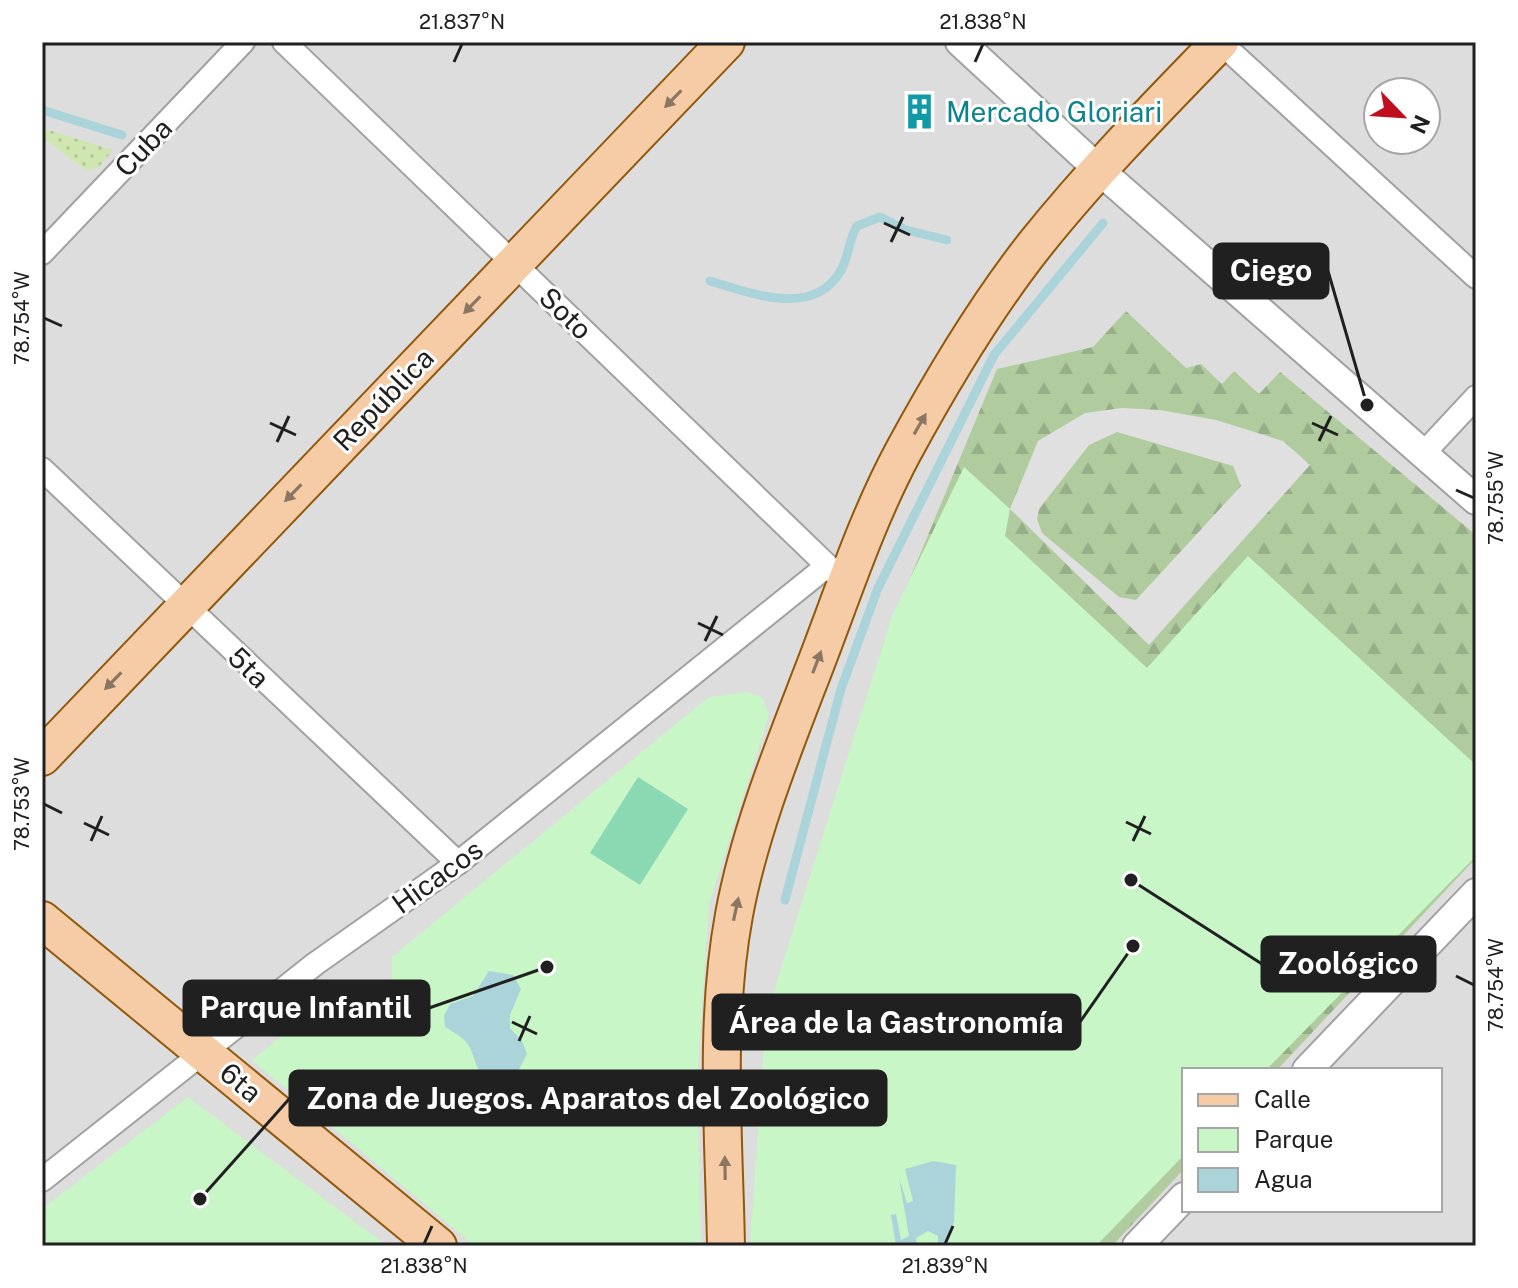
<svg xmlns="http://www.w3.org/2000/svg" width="1518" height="1288" viewBox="0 0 1518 1288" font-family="'Public Sans',sans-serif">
	<defs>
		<pattern id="grass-dots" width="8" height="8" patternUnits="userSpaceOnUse" patternTransform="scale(2)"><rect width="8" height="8" fill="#d0e6b0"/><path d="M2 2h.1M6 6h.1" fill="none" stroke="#b2c597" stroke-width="1.8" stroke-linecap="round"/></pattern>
		<pattern id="forest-firs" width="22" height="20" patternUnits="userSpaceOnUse" patternTransform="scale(2)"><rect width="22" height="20" fill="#b0cc9e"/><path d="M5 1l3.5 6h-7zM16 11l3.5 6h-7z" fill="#97af88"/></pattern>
	</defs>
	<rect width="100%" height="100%" fill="#f0ece7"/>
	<path fill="#dedddd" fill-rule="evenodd" d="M 42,42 L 1476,42 L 1476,1246 L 42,1246 ZM 1378,92 L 1426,92 L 1426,140 L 1378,140 ZM 1184,1070 L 1440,1070 L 1440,1210 L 1184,1210 Z"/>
	<path fill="url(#grass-dots)" d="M 42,128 L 113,150 L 98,168 L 87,171 L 42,137 Z"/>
	<path fill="url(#forest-firs)" d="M 1126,311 L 1186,368 L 1201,364 L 1222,384 L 1234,371 L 1259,394 L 1280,372 L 1476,535 L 1476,858 L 1277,1070 L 1184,1070 L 1184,1169 L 1112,1246 L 753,1246 L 773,1013 L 884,641 L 997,369 L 1093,347 Z"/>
	<g fill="#c8f6c7">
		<path d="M 964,467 L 1010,509 L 1005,536 L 1147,668 L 1248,556 L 1476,765 L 1476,856 L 1266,1070 L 1184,1070 L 1184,1155 L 1096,1246 L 750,1246 L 766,1016 L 892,616 Z"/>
		<path d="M 747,692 L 762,697 L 769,715 L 709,904 L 697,1082 L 701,1246 L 475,1246 L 252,1060 L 324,1002 L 361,1011 L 392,978 L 392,957 L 709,697 Z"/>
		<path d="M 188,1097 L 387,1246 L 42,1246 L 42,1209 Z"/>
	</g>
	<path fill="#8ad9b3" d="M 638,777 L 688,809 L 640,885 L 590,853 Z"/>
	<path fill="#e0e0e0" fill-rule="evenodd" d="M 1122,408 L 1160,410 L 1216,420 L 1283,441 L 1310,465 L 1149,645 L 1010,509 L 1038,441 L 1085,413 ZM 1117,432 L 1233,466 L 1241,486 L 1136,600 L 1119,597 L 1042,533 L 1037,519 L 1039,509 L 1089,445 Z"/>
	<g fill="#aad4da">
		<path d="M 489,971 L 513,975 L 521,989 L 510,1015 L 510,1028 L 522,1041 L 527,1054 L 514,1079 C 479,1093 480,1070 470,1048 C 465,1038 455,1033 445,1027 L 444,1016 L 450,1004 L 473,996 Z"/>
		<path d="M 933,1161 L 956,1165 L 954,1222 L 945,1246 L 938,1246 L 938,1236 L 928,1231 L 916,1238 L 917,1246 L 896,1246 L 891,1215 L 896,1214 L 901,1240 L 909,1236 L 899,1178 L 907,1203 L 913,1201 L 905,1169 Z"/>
	</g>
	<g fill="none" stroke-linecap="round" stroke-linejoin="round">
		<g stroke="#aad4da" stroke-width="9">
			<path d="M 42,110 L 122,135"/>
			<path d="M 710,281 C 751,293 812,318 840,272 C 849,258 848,241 857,226 L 880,217 L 906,230 L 947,240"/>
			<path d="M 785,900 L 841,689 L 878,588 L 994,355 L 1103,223"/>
		</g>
		<defs>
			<g id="minor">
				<path d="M 284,42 L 836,574"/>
				<path d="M 1220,42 L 1476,277"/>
				<path d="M 42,253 L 243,42"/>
				<path d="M 1422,455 L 1476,397"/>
				<path d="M 42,469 L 458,863"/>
				<path d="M 42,1180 L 315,964 L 458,863 L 827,566"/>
			</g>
			<g id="tertiary">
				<path d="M 960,42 L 1098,169 L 1476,500"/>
				<path d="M 1307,1070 L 1476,893"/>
				<path d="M 1137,1246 L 1184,1197"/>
			</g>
			<g id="primary">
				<path d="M 42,757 L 726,42"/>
				<path d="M 42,920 L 438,1246"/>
				<path d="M 726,1246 C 724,1136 714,1024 734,915 C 749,833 783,749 813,671 C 841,599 866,521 903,452 C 942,380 986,306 1037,242 C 1094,171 1157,107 1220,42"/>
			</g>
		</defs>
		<use href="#minor" stroke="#a1a1a1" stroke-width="26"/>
		<use href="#tertiary" stroke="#a1a1a1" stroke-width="32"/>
		<use href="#primary" stroke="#91580b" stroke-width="40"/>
		<use href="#minor" stroke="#fff" stroke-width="22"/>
		<use href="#tertiary" stroke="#fff" stroke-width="28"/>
		<use href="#primary" stroke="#f6cca6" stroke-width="36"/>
	</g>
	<defs><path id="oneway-solid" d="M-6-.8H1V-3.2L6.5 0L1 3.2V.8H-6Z" transform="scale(2)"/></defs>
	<g fill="#8b7663">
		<use href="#oneway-solid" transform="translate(673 99) rotate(134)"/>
		<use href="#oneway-solid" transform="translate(472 305) rotate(134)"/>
		<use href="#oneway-solid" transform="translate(920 424) rotate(-60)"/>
		<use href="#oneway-solid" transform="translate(293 493) rotate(134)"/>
		<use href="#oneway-solid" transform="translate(817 662) rotate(-69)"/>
		<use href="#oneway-solid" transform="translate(113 681) rotate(134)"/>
		<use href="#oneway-solid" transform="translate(736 909) rotate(-78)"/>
		<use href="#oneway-solid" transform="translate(725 1168) rotate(-91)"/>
	</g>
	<path fill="none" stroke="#202020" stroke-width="3" d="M 454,62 L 462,44M 975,62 L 983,44M 884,223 L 910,235M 891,242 L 903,217M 44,318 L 62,326M 270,423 L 296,435M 1312,423 L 1338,435M 1319,441 L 1331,416M 277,442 L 289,416M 1456,490 L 1474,498M 698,623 L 723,635M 705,641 L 717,616M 44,804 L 62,813M 1126,822 L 1151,834M 84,823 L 109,835M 91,841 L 102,816M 1133,841 L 1145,816M 1456,976 L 1474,985M 512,1022 L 537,1034M 519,1041 L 530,1016M 424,1244 L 432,1226M 945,1244 L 953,1226"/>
	<defs>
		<symbol id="building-bare" viewBox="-9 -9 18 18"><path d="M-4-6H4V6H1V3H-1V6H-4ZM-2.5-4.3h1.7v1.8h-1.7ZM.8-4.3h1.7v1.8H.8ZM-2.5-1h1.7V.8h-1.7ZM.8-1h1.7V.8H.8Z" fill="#0f9aa8" stroke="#fff" stroke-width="2.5" paint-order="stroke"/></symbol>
	</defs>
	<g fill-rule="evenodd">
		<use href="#building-bare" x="894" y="86" width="51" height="51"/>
	</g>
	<g text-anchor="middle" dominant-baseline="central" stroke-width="6" stroke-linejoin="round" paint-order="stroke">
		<g font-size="28" fill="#0d838f" stroke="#fff" text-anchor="start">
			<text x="946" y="111">Mercado Gloriari</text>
		</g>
		<g font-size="28" fill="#202020" stroke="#fff">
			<text transform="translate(143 147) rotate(-46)">Cuba</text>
			<text transform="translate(566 313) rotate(44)">Soto</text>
			<text transform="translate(383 399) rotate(-46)">República</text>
			<text transform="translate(249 667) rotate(44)">5ta</text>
			<text transform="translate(437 876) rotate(-36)">Hicacos</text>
			<text transform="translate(241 1082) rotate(40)">6ta</text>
		</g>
	</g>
	<path fill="none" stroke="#202020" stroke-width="3" d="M1367 405L1328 271M1131 880L1262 964M547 967L429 1008M1133 946L1080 1022M200 1199L290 1098"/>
	<g fill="#202020" stroke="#fff" stroke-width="3">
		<circle cx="1367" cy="405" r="8"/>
		<circle cx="1131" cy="880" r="8"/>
		<circle cx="547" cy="967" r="8"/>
		<circle cx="1133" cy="946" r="8"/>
		<circle cx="200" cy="1199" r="8"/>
	</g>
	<g fill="#202020" stroke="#202020" stroke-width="3">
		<rect x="1214" y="244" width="114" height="54" rx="8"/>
		<rect x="1262" y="937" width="173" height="54" rx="8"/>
		<rect x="184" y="981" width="245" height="54" rx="8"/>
		<rect x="713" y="995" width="367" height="54" rx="8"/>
		<rect x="290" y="1071" width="596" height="54" rx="8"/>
	</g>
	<g font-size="30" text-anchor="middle" font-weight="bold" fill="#fff">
		<text x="1271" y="281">Ciego</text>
		<text x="1348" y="974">Zoológico</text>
		<text x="306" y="1018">Parque Infantil</text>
		<text x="896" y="1033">Área de la Gastronomía</text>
		<text x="588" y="1109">Zona de Juegos. Aparatos del Zoológico</text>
	</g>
	<rect width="1518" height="1288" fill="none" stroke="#ffffff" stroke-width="88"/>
	<rect x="1182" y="1068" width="260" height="144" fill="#ffffff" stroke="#a6a6a6" stroke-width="2"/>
	<rect x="1198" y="1094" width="40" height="12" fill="#f6cca6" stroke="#a6a6a6" stroke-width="2"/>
	<text x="1254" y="1108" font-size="24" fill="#202020">Calle</text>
	<rect x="1198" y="1128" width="40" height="24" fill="#c8f6c7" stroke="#a6a6a6" stroke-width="2"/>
	<text x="1254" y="1148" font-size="24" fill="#202020">Parque</text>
	<rect x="1198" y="1168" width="40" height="24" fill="#aad4da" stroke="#a6a6a6" stroke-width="2"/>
	<text x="1254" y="1188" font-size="24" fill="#202020">Agua</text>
	<g transform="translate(1402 116) rotate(115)"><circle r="38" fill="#ffffff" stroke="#a6a6a6" stroke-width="2"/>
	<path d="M0-6L14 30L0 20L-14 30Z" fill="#c10e1f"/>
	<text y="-12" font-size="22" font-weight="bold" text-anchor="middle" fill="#202020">N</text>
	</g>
	<rect x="44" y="44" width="1430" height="1200" fill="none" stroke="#202020" stroke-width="3"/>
	<g font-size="20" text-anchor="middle" fill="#202020">
		<text x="462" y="29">21.837°N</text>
		<text x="983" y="29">21.838°N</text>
		<text transform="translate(22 318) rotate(-90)" y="7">78.754°W</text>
		<text transform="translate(1496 498) rotate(-90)" y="7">78.755°W</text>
		<text transform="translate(22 804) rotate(-90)" y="7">78.753°W</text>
		<text transform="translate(1496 985) rotate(-90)" y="7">78.754°W</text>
		<text x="424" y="1273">21.838°N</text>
		<text x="945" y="1273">21.839°N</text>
	</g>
</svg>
